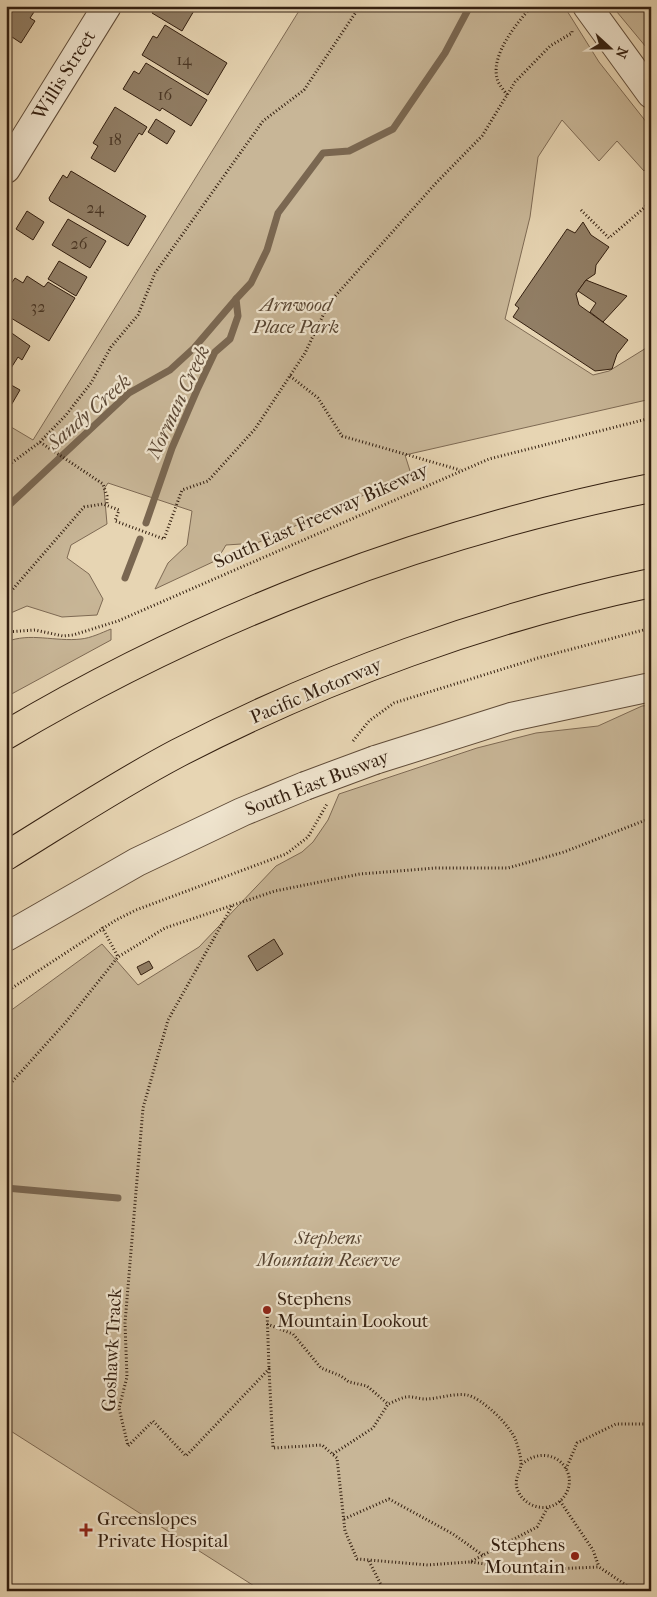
<svg xmlns="http://www.w3.org/2000/svg" width="657" height="1597" viewBox="0 0 657 1597" font-family="'IM FELL French Canon',serif">
	<rect width="100%" height="100%" fill="#e7d5b3"/>
	<filter id="stains"><feTurbulence type="fractalNoise" baseFrequency=".004" numOctaves="4"/><feColorMatrix values="0 0 0 0 .2 0 0 0 0 .09 0 0 0 0 .02 0 0 0 .5 -.17"/></filter>
	<radialGradient id="worn" r=".72"><stop offset=".6" stop-color="#630" stop-opacity="0"/><stop offset="1" stop-color="#630" stop-opacity=".3"/></radialGradient>
	<g fill="#c8b697" stroke="#7e6a54">
		<path d="M 302,6 L 564,6 L 599,62 L 651,128 L 651,163 L 644,171 L 617,141 L 599,161 L 562,120 L 538,157 L 530,217 L 505,319 L 593,375 L 609,371 L 651,345 L 651,399 L 405,455 L 411,474 L 257,543 L 226,545 L 217,560 L 155,589 L 168,563 L 187,545 L 192,511 L 108,483 L 104,489 L 107,524 L 71,545 L 67,558 L 89,574 L 103,599 L 97,615 L 62,617 L 27,606 L 6,615 L 6,424 L 33,440 Z"/>
		<path d="M 612,6 L 651,6 L 651,53 Z"/>
		<path d="M 111,629 L 111,640 L 6,697 L 6,642 C 30,632 55,642 81,639 C 91,638 101,633 111,629 Z"/>
		<path d="M 651,705 L 651,1591 L 262,1591 L 6,1428 L 6,1014 L 102,944 L 138,985 L 199,947 L 276,866 L 302,852 L 313,842 L 328,820 L 339,794 L 477,748 L 536,733 L 598,726 L 642,706 Z"/>
	</g>
	<g fill="none" stroke-linecap="round" stroke-linejoin="round">
		<g stroke="#7a6751" stroke-width="7">
			<path d="M 6,508 L 129,393 L 170,370 L 194,348 L 236,299"/>
			<path d="M 146,523 L 172,448 L 197,390 L 215,352 L 230,339 L 238,316 L 236,299 L 251,283 L 267,250 L 278,213 L 323,153 L 349,151 L 393,129 L 445,53 L 470,6"/>
			<path d="M 125,578 L 140,539"/>
			<path d="M 6,1188 L 118,1198"/>
		</g>
	</g>
	<g fill="#917e65" stroke="#331f10">
		<path d="M 6,6 L 38,6 L 30,18 L 35,21 L 21,43 L 6,33 Z"/>
		<path d="M 156,6 L 190,6 L 195,9 L 182,31 L 152,13 Z"/>
		<path d="M 165,25 L 227,63 L 208,95 L 142,55 L 153,36 L 157,38 Z"/>
		<path d="M 146,63 L 207,100 L 191,126 L 162,108 L 160,111 L 123,89 L 134,71 L 139,74 Z"/>
		<path d="M 115,107 L 147,127 L 142,135 L 139,133 L 115,172 L 91,158 L 98,146 L 93,143 Z"/>
		<path d="M 156,119 L 175,131 L 167,144 L 148,132 Z"/>
		<path d="M 71,171 L 146,216 L 128,246 L 50,201 L 49,198 L 63,175 L 67,178 Z"/>
		<path d="M 27,211 L 44,222 L 33,240 L 16,229 Z"/>
		<path d="M 68,219 L 106,241 L 90,268 L 52,245 Z"/>
		<path d="M 583,222 L 591,235 L 609,247 L 596,265 L 595,274 L 586,280 L 576,294 L 579,305 L 628,340 L 617,354 L 612,369 L 595,371 L 513,317 L 519,308 L 515,305 L 567,229 L 575,233 Z"/>
		<path d="M 59,261 L 87,277 L 76,296 L 48,279 Z"/>
		<path d="M 27,276 L 44,287 L 48,282 L 75,298 L 49,341 L 6,315 L 6,291 L 15,278 L 23,283 Z"/>
		<path d="M 586,280 L 627,296 L 603,322 L 590,312 L 596,303 L 578,291 Z"/>
		<path d="M 6,329 L 30,346 L 22,360 L 18,357 L 6,376 Z"/>
		<path d="M 6,382 L 20,390 L 6,414 Z"/>
		<path d="M 274,939 L 283,954 L 257,971 L 248,956 Z"/>
		<path d="M 149,961 L 153,968 L 141,975 L 137,967 Z"/>
	</g>
	<g fill="none" stroke-linecap="round" stroke-linejoin="round">
		<defs>
			<g id="minor">
				<path d="M 587,6 L 651,94"/>
				<path d="M 6,169 L 107,6"/>
				<path d="M 375,760 L 511,717 L 651,687"/>
				<path d="M 6,937 L 137,862 L 242,812 L 305,786"/>
			</g>
			<g id="highway">
				<path d="M 6,735 C 205,617 424,533 651,488"/>
				<path d="M 6,856 C 63,821 119,784 178,753 C 325,677 489,617 651,583"/>
			</g>
		</defs>
		<use href="#minor" stroke="#604c39" stroke-width="30"/>
		<use href="#highway" stroke="#331f10" stroke-width="30"/>
		<g stroke="#331f10" stroke-width="3" stroke-dasharray="1 2.5" stroke-linecap="butt">
			<path d="M 403,6 L 434,6"/>
			<path d="M 507,95 C 504,90 498,84 497,78 C 491,54 517,23 532,6"/>
			<path d="M 581,210 L 609,238 L 651,202"/>
			<path d="M 290,376 L 318,398 L 342,436 L 460,470"/>
			<path d="M 40,442 L 103,484 L 107,496 L 107,505"/>
			<path d="M 6,467 L 40,442 L 66,415 L 91,383 L 111,347 L 138,315 L 155,273 L 263,121 L 304,90 L 360,6"/>
			<path d="M 6,597 L 84,507 L 103,504 L 119,510 L 115,521 L 164,539 L 182,490 L 208,481 L 255,429 L 305,353 L 329,303 L 436,183 L 482,136 L 515,82 L 550,46 L 572,33 L 572,30"/>
			<path d="M 6,632 L 35,630 L 63,636 L 73,635 L 118,621 L 489,459 L 651,418"/>
			<path d="M 353,741 L 369,721 L 394,703 L 538,658 L 651,628"/>
			<path d="M 232,906 L 168,1020 L 143,1108 L 125,1323 L 127,1377 L 119,1408 L 128,1446 L 153,1421 L 186,1456 L 269,1369 L 273,1448 L 322,1445 L 337,1458 L 345,1531 L 357,1559 L 428,1565 L 470,1562 L 537,1527 L 548,1507"/>
			<path d="M 102,927 L 118,957"/>
			<path d="M 6,992 L 116,920 L 136,910 L 286,854 L 308,837 L 327,804"/>
			<path d="M 6,1090 L 10,1084 L 66,1022 L 118,957 L 165,928 L 275,891 L 360,874 L 436,868 L 508,868 L 564,852 L 651,818"/>
			<path d="M 267,1310 L 269,1369"/>
			<path d="M 267,1324 L 293,1334 L 321,1368 L 341,1376 L 349,1382 L 367,1386 L 388,1404 C 394,1402 400,1398 406,1397 C 412,1396 419,1399 425,1399 C 438,1399 453,1393 467,1395 C 482,1398 511,1426 516,1441 C 518,1447 521,1456 521,1463 C 521,1472 514,1478 517,1488 C 522,1506 546,1514 560,1501 C 586,1477 553,1438 522,1464"/>
			<path d="M 333,1454 L 373,1428 L 388,1404"/>
			<path d="M 566,1469 L 577,1443 L 616,1424 L 651,1424"/>
			<path d="M 560,1501 L 593,1550 L 599,1567"/>
			<path d="M 344,1519 L 389,1499 L 453,1534 L 484,1556"/>
			<path d="M 369,1561 L 384,1591"/>
			<path d="M 471,1562 L 527,1570 L 599,1567 L 635,1591"/>
		</g>
		<use href="#minor" stroke="#efe4ce" stroke-width="28"/>
		<use href="#highway" stroke="#e7d5b3" stroke-width="28"/>
		<defs>
			<path id="minor-bridge" d="M 305,786 L 375,760"/>
		</defs>
		<use href="#minor-bridge" stroke="#604c39" stroke-width="30" stroke-linecap="butt"/>
		<use href="#minor-bridge" stroke="#efe4ce" stroke-width="28"/>
	</g>
	<g fill="#8f2418" stroke="#efe4ce" stroke-width="2">
		<circle cx="267" cy="1310" r="5"/>
		<path d="M83.5 1522.5h5v5h5v5h-5v5h-5v-5h-5v-5h5z"/>
		<circle cx="575" cy="1556" r="5"/>
	</g>
	<g text-anchor="middle" dominant-baseline="central" stroke-width="4.5" stroke-linejoin="round" paint-order="stroke">
		<g font-size="16" fill="#4a3725">
			<text x="184" y="59">14</text>
			<text x="165" y="94">16</text>
			<text x="115" y="139">18</text>
			<text x="95" y="207">24</text>
			<text x="79" y="243">26</text>
			<text x="38" y="306">32</text>
		</g>
		<g font-size="19" fill="#331f10" stroke="#efe4ce">
			<text transform="translate(64 75) rotate(-58)">Willis Street</text>
			<text transform="translate(321 516) rotate(-24)">South East Freeway Bikeway</text>
			<text transform="translate(316 691) rotate(-23)">Pacific Motorway</text>
			<text transform="translate(317 783) rotate(-21)">South East Busway</text>
			<text transform="translate(112 1350) rotate(-87)">Goshawk Track</text>
		</g>
		<g font-size="19" font-style="italic" fill="#584532" stroke="#efe4ce">
			<text x="296" y="305">Arnwood<tspan x="296" dy="22">Place Park</tspan></text>
			<text x="328" y="1238">Stephens<tspan x="328" dy="22">Mountain Reserve</tspan></text>
		</g>
		<g font-size="19" fill="#331f10" stroke="#efe4ce" text-anchor="start">
			<text x="277" y="1299">Stephens<tspan x="277" dy="22">Mountain Lookout</tspan></text>
			<text x="97" y="1519">Greenslopes<tspan x="97" dy="22">Private Hospital</tspan></text>
			<text x="565" y="1545" text-anchor="end">Stephens<tspan x="565" dy="22">Mountain</tspan></text>
		</g>
		<g font-size="20" font-style="italic" fill="#5d4936" stroke="#efe4ce">
			<text transform="translate(178 402) rotate(-65)">Norman Creek</text>
			<text transform="translate(89 412) rotate(-41)">Sandy Creek</text>
		</g>
	</g>
	<rect width="657" height="1597" fill="none" stroke="#e7d5b3" stroke-width="25"/>
	<rect x="8" y="8" width="642" height="1582" fill="none" stroke="#331f10" stroke-width="2.5"/>
	<rect x="12" y="12" width="632" height="1572" fill="none" stroke="#331f10"/>
	<g transform="translate(610 48) rotate(111)" stroke="#efe4ce" stroke-width="4" paint-order="stroke">
	<path d="M0-4L9 19L0 12L-9 19Z" fill="#331f10"/>
	<text y="-8" font-size="14" font-weight="bold" text-anchor="middle" fill="#331f10">N</text>
	</g>
	<rect width="100%" height="100%" filter="url(#stains)"/>
	<rect width="100%" height="100%" fill="url(#worn)"/>
</svg>
